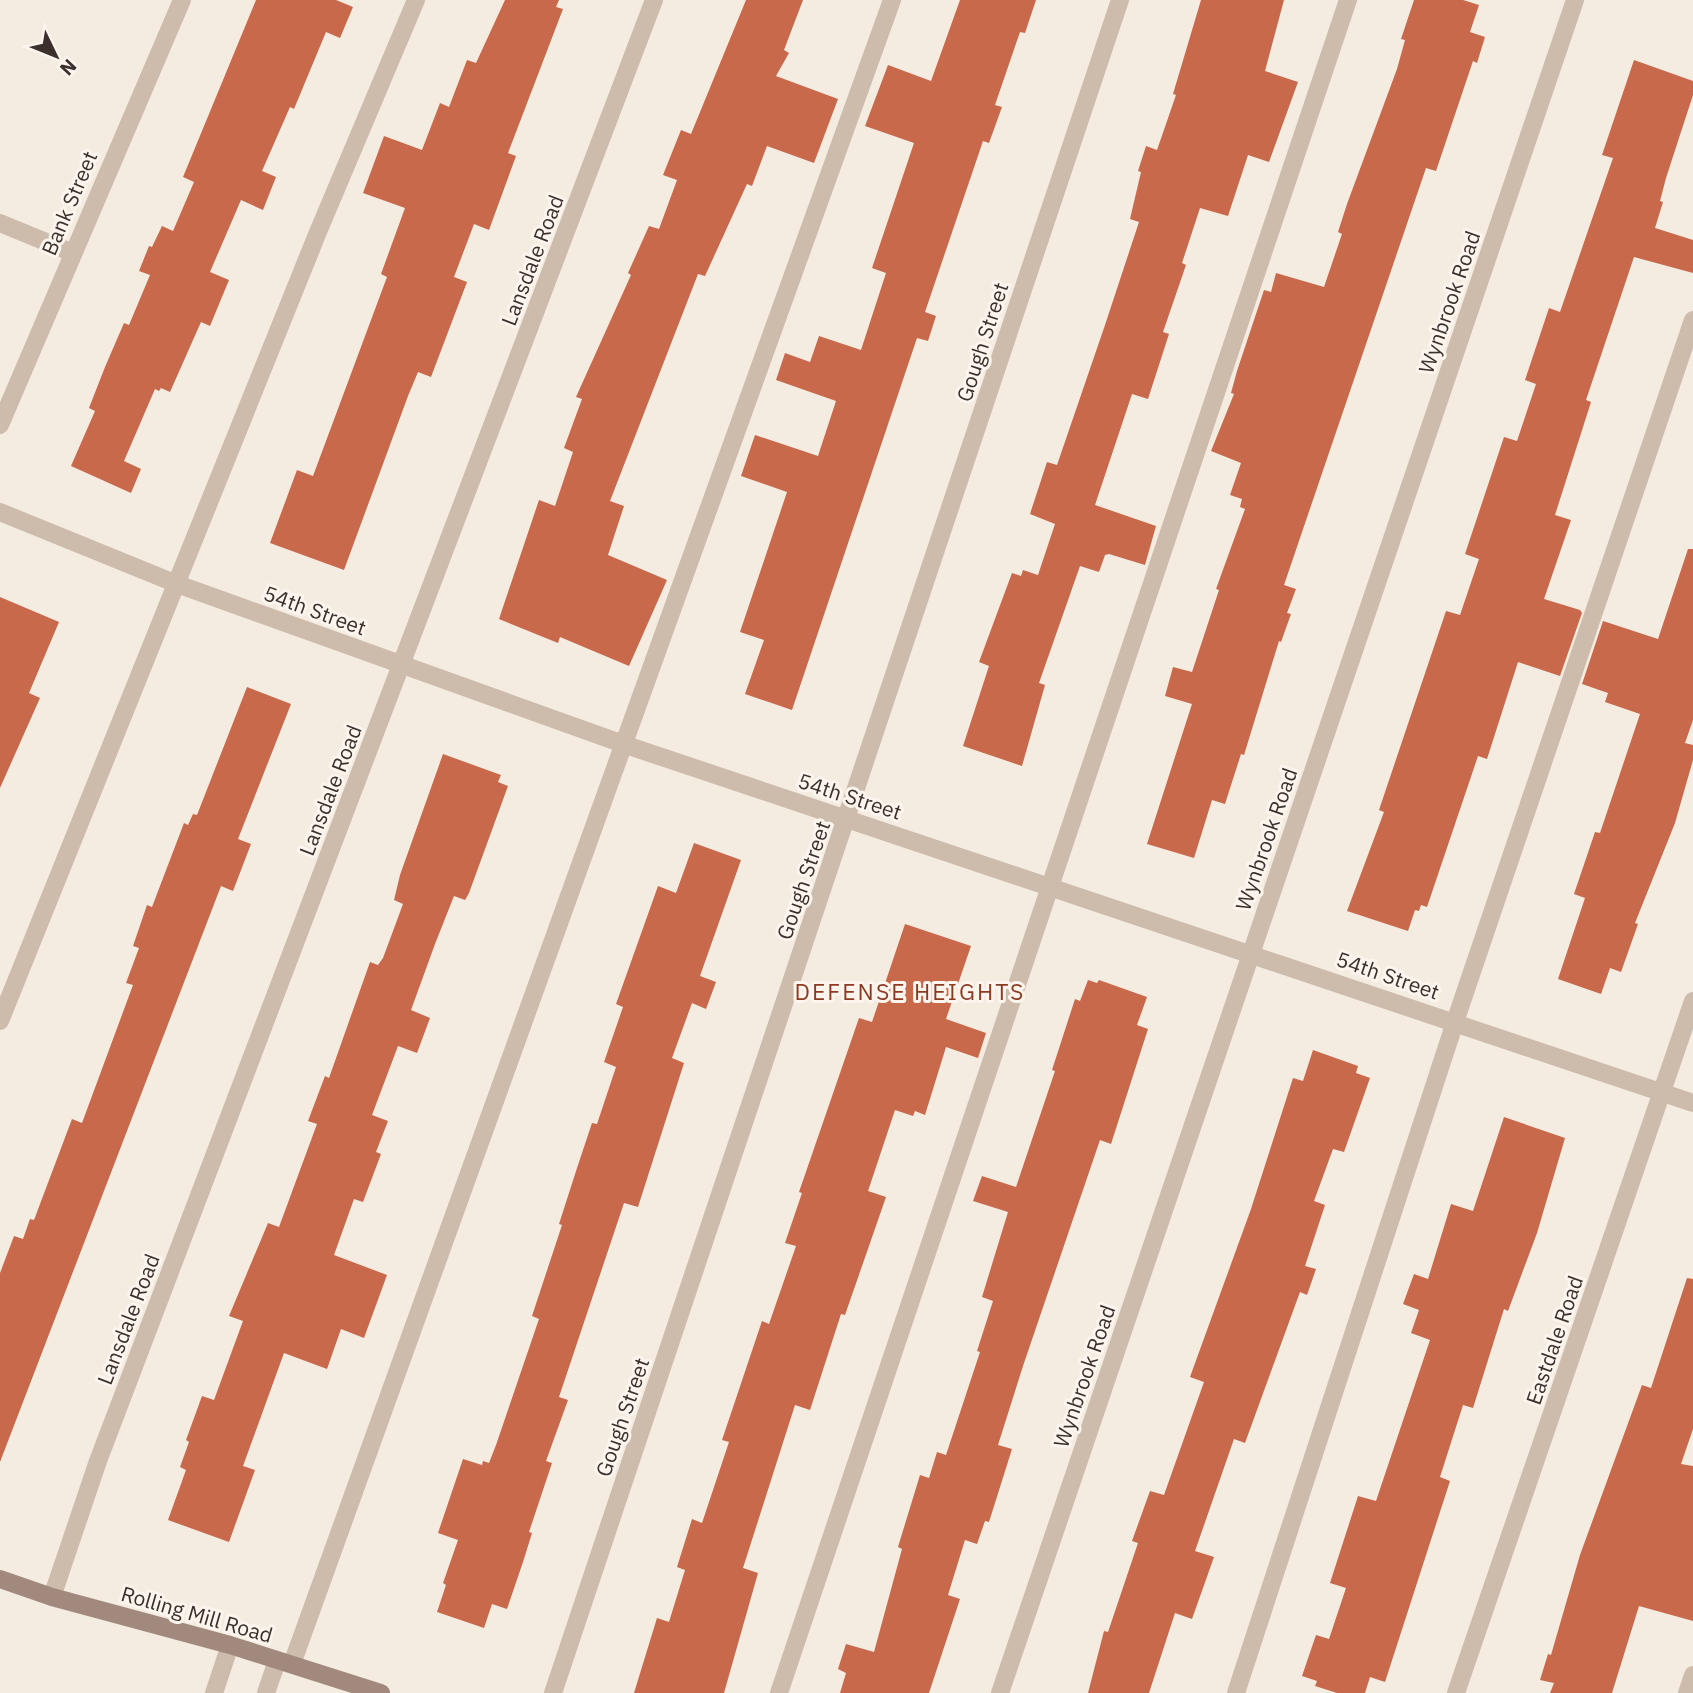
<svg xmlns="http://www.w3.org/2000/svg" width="1693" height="1693" viewBox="0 0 1693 1693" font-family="'IBM Plex Sans',sans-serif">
	<rect width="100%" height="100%" fill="#f4ebe1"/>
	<g fill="#c8694b">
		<path d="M 256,0 L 336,0 L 353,7 L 340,38 L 326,32 L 294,109 L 290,107 L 262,171 L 276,177 L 263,210 L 241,200 L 210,272 L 229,280 L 210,326 L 201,322 L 170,392 L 161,388 L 159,391 L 155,389 L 124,461 L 141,469 L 131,493 L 71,466 L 95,411 L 89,408 L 105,367 L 124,323 L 129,325 L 150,275 L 139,271 L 149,246 L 152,247 L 162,226 L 173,231 L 194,182 L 183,177 Z"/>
		<path d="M 505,0 L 559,0 L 556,7 L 563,9 L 508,153 L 516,156 L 489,230 L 474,224 L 454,277 L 467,282 L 431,377 L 418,372 L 408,396 L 344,570 L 270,543 L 297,470 L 313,476 L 387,277 L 381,274 L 405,208 L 363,193 L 384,136 L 422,150 L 440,103 L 449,107 L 467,60 L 476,63 Z"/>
		<path d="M 746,0 L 803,0 L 784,50 L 789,53 L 776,76 L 838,99 L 814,163 L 767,146 L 752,186 L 747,184 L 705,276 L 698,274 L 610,501 L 624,506 L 608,555 L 667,580 L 629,666 L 560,637 L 558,643 L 499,619 L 539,500 L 555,506 L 573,452 L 564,448 L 582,399 L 576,397 L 631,275 L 628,273 L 649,226 L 659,229 L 677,180 L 663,175 L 681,130 L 691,134 Z"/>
		<path d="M 960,0 L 1036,0 L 1025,33 L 1020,32 L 995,105 L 1002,107 L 989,143 L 983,141 L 925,312 L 936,316 L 928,341 L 917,338 L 792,710 L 745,694 L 764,640 L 740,632 L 787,492 L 741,476 L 755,435 L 818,456 L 836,401 L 776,380 L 785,353 L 810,362 L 819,336 L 861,350 L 886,273 L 872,268 L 914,143 L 865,126 L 888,65 L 931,81 Z"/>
		<path d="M 1201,0 L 1284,0 L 1265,71 L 1298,82 L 1269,162 L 1248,155 L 1228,216 L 1200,208 L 1182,263 L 1186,265 L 1163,332 L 1169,334 L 1148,399 L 1132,394 L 1095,505 L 1156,526 L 1145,565 L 1109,554 L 1105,555 L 1099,572 L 1080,566 L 1039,683 L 1045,685 L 1022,766 L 963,746 L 989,666 L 979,662 L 1012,573 L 1021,576 L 1023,570 L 1038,575 L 1055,524 L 1030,514 L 1047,462 L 1057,465 L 1105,325 L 1139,222 L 1130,219 L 1141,172 L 1138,171 L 1146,146 L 1157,150 L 1176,95 L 1173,94 Z"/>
		<path d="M 1414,0 L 1463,0 L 1479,5 L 1470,32 L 1485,37 L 1477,63 L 1473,61 L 1436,171 L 1426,168 L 1284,585 L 1296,589 L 1287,613 L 1291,614 L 1281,642 L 1279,641 L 1244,755 L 1241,754 L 1225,804 L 1212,800 L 1194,858 L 1147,844 L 1192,704 L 1165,696 L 1173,667 L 1192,672 L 1219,590 L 1216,589 L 1245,509 L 1240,507 L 1242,499 L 1230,495 L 1241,463 L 1211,451 L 1234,394 L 1231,393 L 1237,371 L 1264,290 L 1271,292 L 1276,273 L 1324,287 L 1342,234 L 1338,232 L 1347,204 L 1397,69 L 1405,40 L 1401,39 Z"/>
		<path d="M 1634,60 L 1693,81 L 1693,95 L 1666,178 L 1660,201 L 1663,202 L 1655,228 L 1693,240 L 1693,273 L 1634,257 L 1586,400 L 1591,402 L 1555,515 L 1571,520 L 1544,599 L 1580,610 L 1582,613 L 1560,676 L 1518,662 L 1487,759 L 1478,756 L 1427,907 L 1421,905 L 1419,911 L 1415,910 L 1408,931 L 1347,911 L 1384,812 L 1379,810 L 1446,611 L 1460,615 L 1479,559 L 1465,554 L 1504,437 L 1517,441 L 1536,384 L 1525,380 L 1549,308 L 1560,312 L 1613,158 L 1602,155 Z"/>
		<path d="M 1688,549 L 1693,549 L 1693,720 L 1685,743 L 1693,745 L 1693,760 L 1675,823 L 1635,923 L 1638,924 L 1621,972 L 1610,968 L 1601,994 L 1558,979 L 1585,898 L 1574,894 L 1595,832 L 1600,833 L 1640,714 L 1605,702 L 1608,693 L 1582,684 L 1603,621 L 1658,639 Z"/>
		<path d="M 0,597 L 59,622 L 29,693 L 40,698 L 0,788 Z"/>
		<path d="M 247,687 L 291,704 L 238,839 L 251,844 L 233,891 L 221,886 L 0,1462 L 0,1273 L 14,1236 L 23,1239 L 30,1219 L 34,1220 L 72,1119 L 82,1123 L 133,985 L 126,983 L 139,948 L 133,946 L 147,905 L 152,907 L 184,823 L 188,825 L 193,814 L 197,815 Z"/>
		<path d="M 443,754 L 501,775 L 498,782 L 508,786 L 469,893 L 465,900 L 454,896 L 435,944 L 411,1010 L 430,1018 L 417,1053 L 398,1046 L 372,1115 L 388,1121 L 376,1152 L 381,1154 L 363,1202 L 354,1199 L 334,1255 L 387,1275 L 364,1338 L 341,1329 L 327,1369 L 284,1353 L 243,1466 L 255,1470 L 229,1542 L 168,1520 L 186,1470 L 180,1467 L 189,1442 L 186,1440 L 202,1396 L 214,1400 L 243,1321 L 229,1316 L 268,1223 L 279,1227 L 317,1124 L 308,1121 L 325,1076 L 329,1078 L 370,962 L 378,965 L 383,958 L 403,904 L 394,900 L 400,875 Z"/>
		<path d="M 694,843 L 741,860 L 700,976 L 716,982 L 706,1009 L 692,1003 L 672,1058 L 684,1063 L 638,1207 L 624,1203 L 559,1397 L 568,1400 L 546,1461 L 552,1463 L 529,1532 L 532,1533 L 523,1562 L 507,1609 L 492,1604 L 484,1628 L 437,1612 L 446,1585 L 443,1583 L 458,1540 L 438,1533 L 463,1459 L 482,1465 L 483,1461 L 489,1463 L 496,1445 L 539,1319 L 532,1316 L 562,1225 L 559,1224 L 577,1168 L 592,1123 L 597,1124 L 616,1067 L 604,1062 L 623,1007 L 616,1004 L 658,886 L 676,893 Z"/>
		<path d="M 905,924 L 971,946 L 946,1019 L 986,1033 L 978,1058 L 946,1047 L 925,1115 L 915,1111 L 913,1116 L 895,1110 L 868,1191 L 886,1197 L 845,1315 L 841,1314 L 810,1410 L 795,1405 L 743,1568 L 758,1573 L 724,1693 L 634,1693 L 657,1618 L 669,1622 L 685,1570 L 677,1567 L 692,1519 L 702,1523 L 729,1442 L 722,1440 L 762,1321 L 769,1324 L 796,1246 L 785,1243 L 802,1193 L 799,1192 L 859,1018 L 872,1022 Z"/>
		<path d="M 1088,980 L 1097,983 L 1099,980 L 1147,997 L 1137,1025 L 1148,1029 L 1111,1144 L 1100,1140 L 1023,1366 L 998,1445 L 1012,1449 L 989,1522 L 985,1521 L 977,1544 L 965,1540 L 948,1595 L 960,1599 L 929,1693 L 840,1693 L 846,1673 L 838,1669 L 846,1644 L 874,1652 L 902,1549 L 898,1547 L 920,1475 L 929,1478 L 937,1452 L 946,1455 L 980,1352 L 977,1351 L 993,1301 L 982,1297 L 1008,1212 L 973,1201 L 982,1176 L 1016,1187 L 1055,1071 L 1052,1070 L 1075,999 L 1080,1001 Z"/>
		<path d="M 1313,1050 L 1358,1066 L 1356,1073 L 1370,1078 L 1344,1152 L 1333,1149 L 1314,1201 L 1325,1205 L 1305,1266 L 1316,1269 L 1307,1295 L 1300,1292 L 1245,1443 L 1234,1439 L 1195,1551 L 1214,1557 L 1192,1619 L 1175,1613 L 1149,1693 L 1088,1693 L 1104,1631 L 1108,1632 L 1138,1543 L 1132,1541 L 1150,1491 L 1164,1495 L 1204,1382 L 1190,1377 L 1251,1209 L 1293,1078 L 1303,1081 Z"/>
		<path d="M 1504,1117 L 1565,1138 L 1537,1233 L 1508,1311 L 1504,1309 L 1473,1408 L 1463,1405 L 1440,1477 L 1450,1481 L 1385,1682 L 1370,1677 L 1365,1693 L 1337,1693 L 1315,1686 L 1317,1681 L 1302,1676 L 1316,1635 L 1329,1639 L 1346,1588 L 1330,1583 L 1358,1496 L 1376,1501 L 1430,1340 L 1411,1333 L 1419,1310 L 1403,1304 L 1414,1274 L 1428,1279 L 1451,1204 L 1473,1211 Z"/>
		<path d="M 1687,1278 L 1693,1279 L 1693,1429 L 1681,1464 L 1693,1466 L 1693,1621 L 1639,1606 L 1612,1693 L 1550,1693 L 1554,1683 L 1540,1680 L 1548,1654 L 1551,1655 L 1580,1555 L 1642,1385 L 1651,1388 Z"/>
	</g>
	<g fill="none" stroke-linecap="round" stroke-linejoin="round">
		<g stroke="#cdbbac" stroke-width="18">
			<path d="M 0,223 L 73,253"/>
			<path d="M 0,1021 L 318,232 L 416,0"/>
			<path d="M 292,1664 L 892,0"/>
			<path d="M 214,1693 L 230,1645"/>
			<path d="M 266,1693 L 277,1661"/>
			<path d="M 779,1693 L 1348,0"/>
			<path d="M 1236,1693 L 1455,1022 L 1693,320"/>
			<path d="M 1687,1693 L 1693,1675"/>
		</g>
		<g stroke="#cdbbac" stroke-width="18">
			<path d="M 0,425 L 182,0"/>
			<path d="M 0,512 L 177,584 L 626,745 L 1693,1103"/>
			<path d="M 52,1597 L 98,1461 L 654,0"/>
			<path d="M 553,1693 L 1120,0"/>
			<path d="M 1000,1693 L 1575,0"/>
			<path d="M 1456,1693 L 1693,1001"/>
		</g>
		<path stroke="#a18a7d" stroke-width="18" d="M 0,1579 L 52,1597 L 230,1645 L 381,1693"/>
	</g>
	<g text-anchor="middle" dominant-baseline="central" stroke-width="6" stroke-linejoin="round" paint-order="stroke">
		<g font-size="21" fill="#3b302b" stroke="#fbf5ee">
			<text transform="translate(69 203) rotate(-67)">Bank Street</text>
			<text transform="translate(532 260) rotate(-69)">Lansdale Road</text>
			<text transform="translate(1449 302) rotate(-71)">Wynbrook Road</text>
			<text transform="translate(982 342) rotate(-72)">Gough Street</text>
			<text transform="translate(315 610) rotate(20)">54th Street</text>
			<text transform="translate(330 790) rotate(-69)">Lansdale Road</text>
			<text transform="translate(850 796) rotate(18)">54th Street</text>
			<text transform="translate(1266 839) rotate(-71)">Wynbrook Road</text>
			<text transform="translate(803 880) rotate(-71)">Gough Street</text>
			<text transform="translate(1388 975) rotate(19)">54th Street</text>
			<text transform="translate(128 1319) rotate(-69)">Lansdale Road</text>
			<text transform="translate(1554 1340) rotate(-71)">Eastdale Road</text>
			<text transform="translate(1084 1376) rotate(-71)">Wynbrook Road</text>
			<text transform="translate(622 1417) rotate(-71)">Gough Street</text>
			<text transform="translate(197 1614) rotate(16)">Rolling Mill Road</text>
		</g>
		<g font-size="23" letter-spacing="2" fill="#8c3b22" stroke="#fbf5ee">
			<text x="910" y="991">DEFENSE HEIGHTS</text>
		</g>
	</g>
	<g transform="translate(56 56) rotate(133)" stroke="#fbf5ee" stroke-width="5" paint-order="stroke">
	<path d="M0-5L12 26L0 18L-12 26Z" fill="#3b302b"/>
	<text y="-10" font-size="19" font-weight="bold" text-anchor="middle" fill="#3b302b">N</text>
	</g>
</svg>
